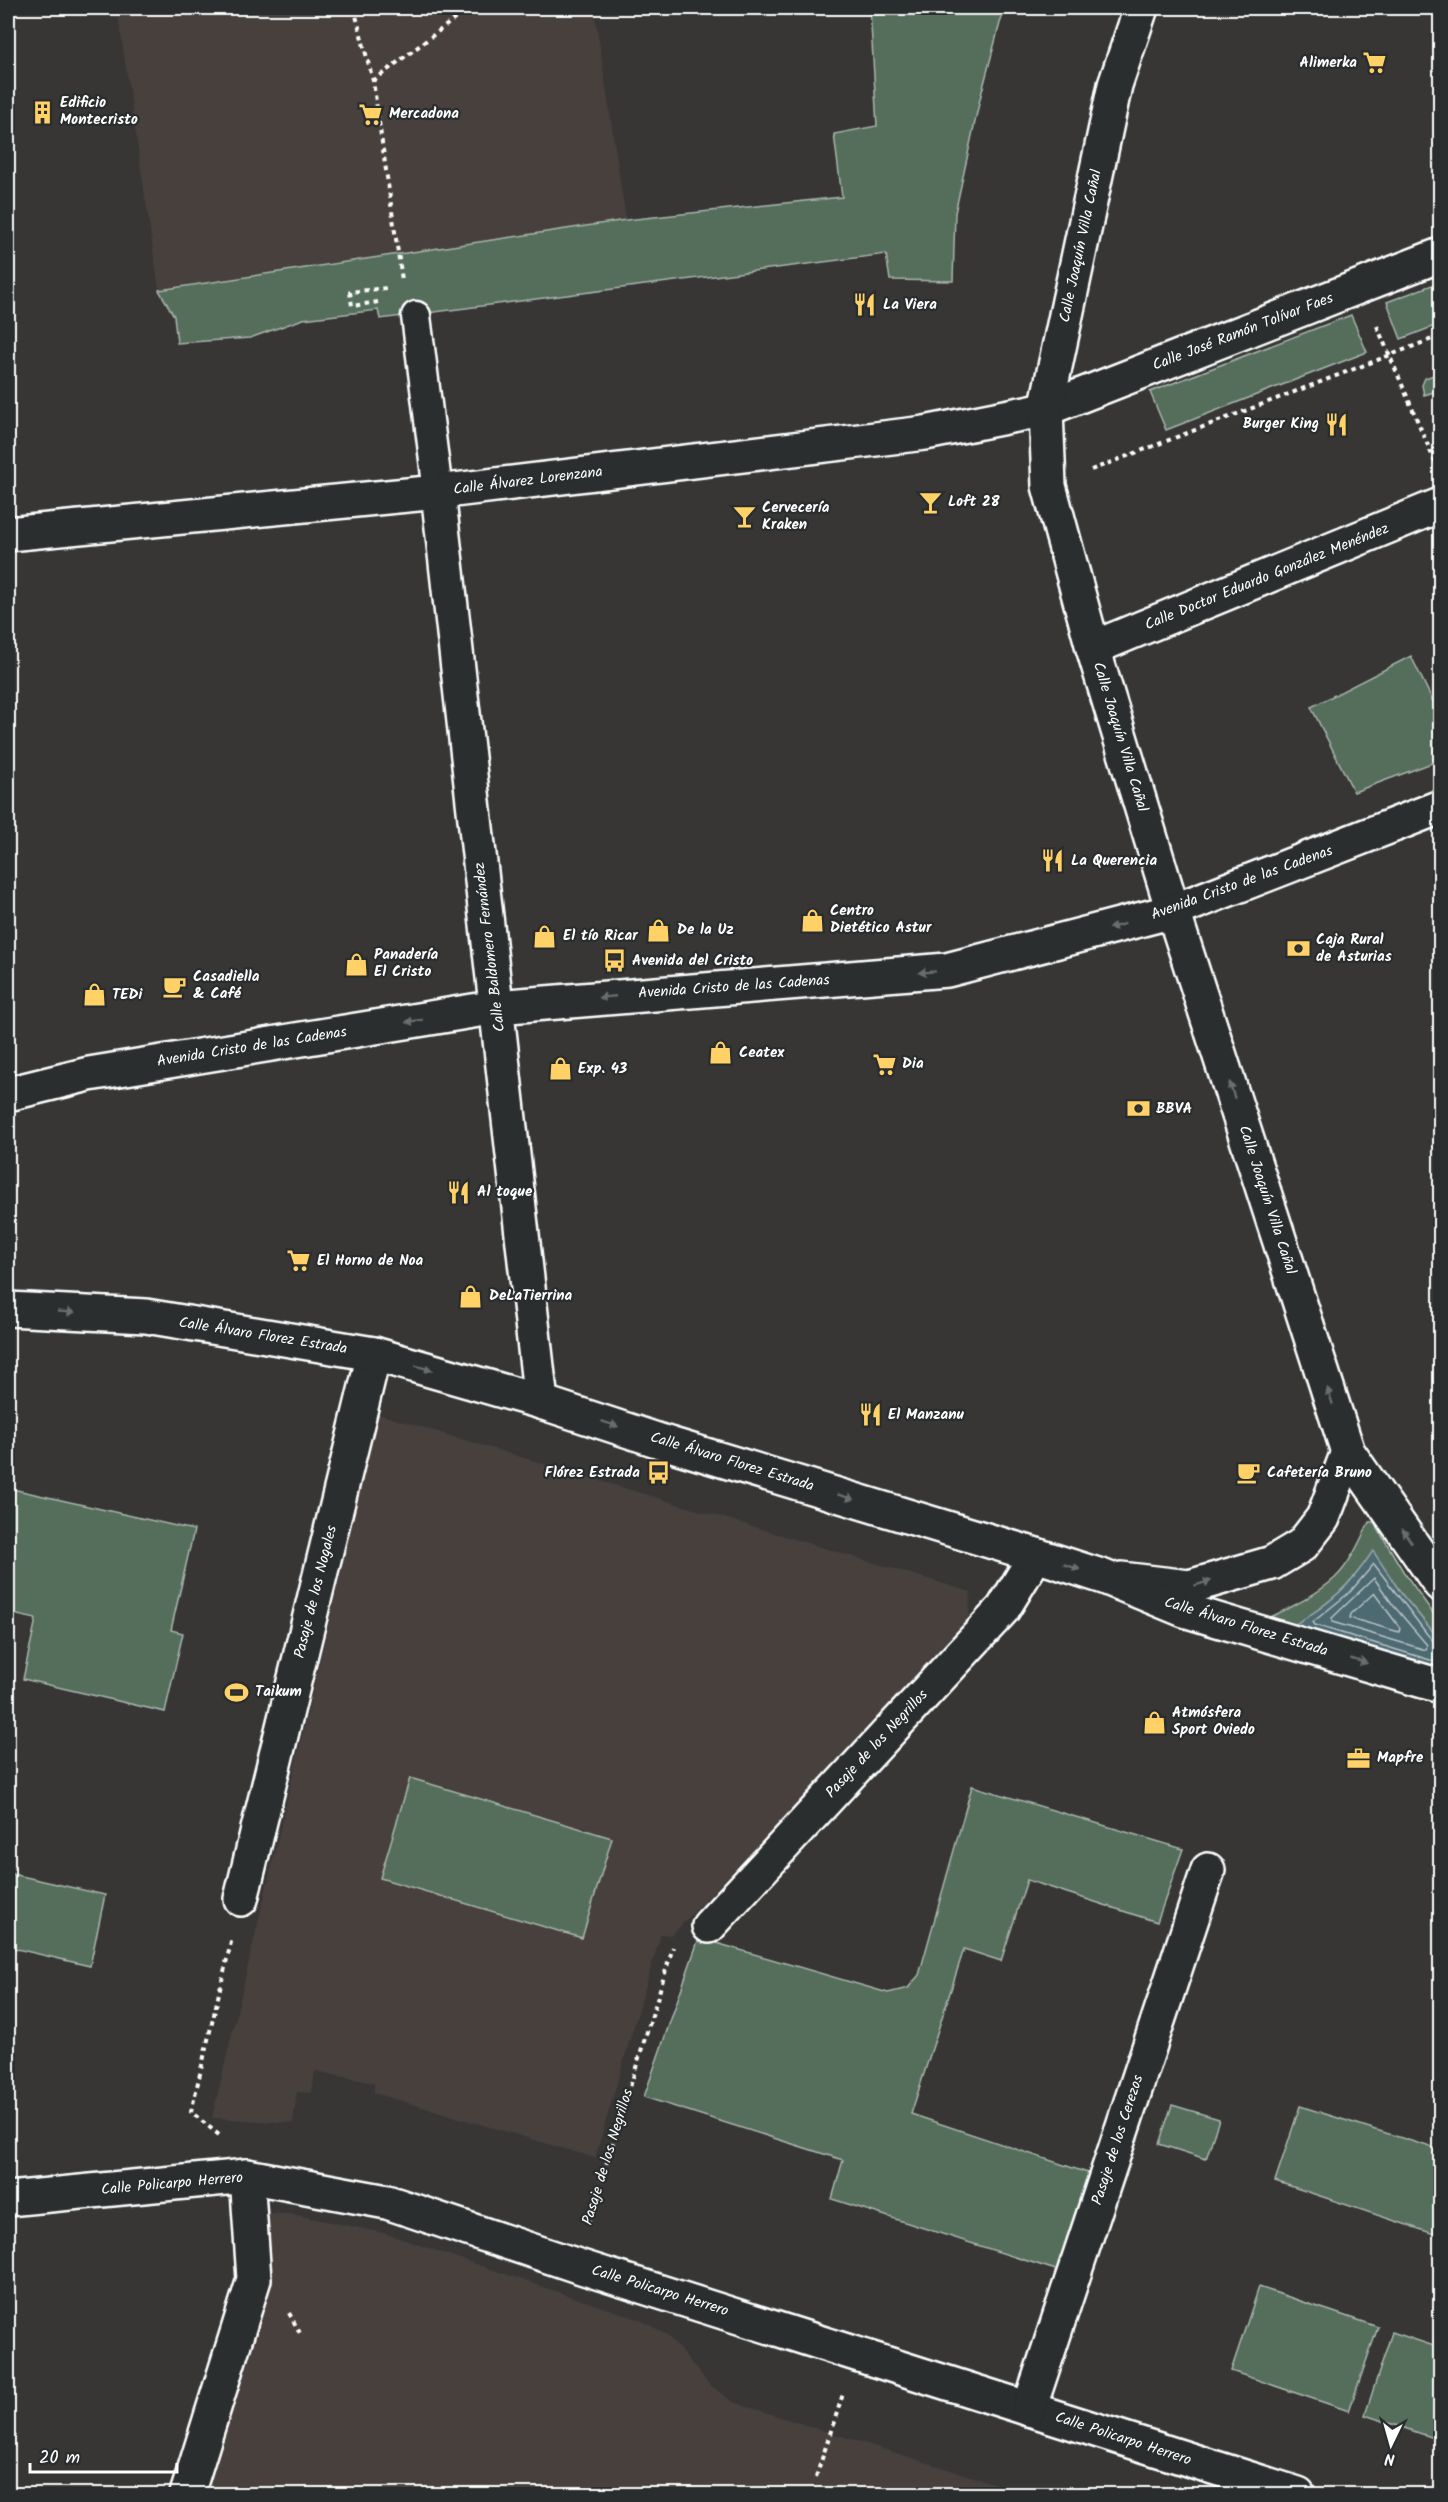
<svg xmlns="http://www.w3.org/2000/svg" width="1448" height="2502" viewBox="0 0 1448 2502" font-family="Kalam,sans-serif">
	<rect width="100%" height="100%" fill="#373635"/>
	<filter id="ink" filterUnits="userSpaceOnUse"><feTurbulence type="fractalNoise" baseFrequency=".0167" numOctaves="2"/><feDisplacementMap in="SourceGraphic" scale="12" xChannelSelector="R" yChannelSelector="G"/><feConvolveMatrix kernelMatrix="1 2 1 2 8 2 1 2 1" color-interpolation-filters="sRGB"/></filter>
	<g filter="url(#ink)">
		<g fill="#46413d">
			<path d="M 117,8 L 594,8 L 626,220 L 159,290 Z"/>
			<path d="M 378,1414 L 971,1592 L 968,1624 L 672,1935 L 661,1934 L 595,2158 L 374,2093 L 374,2083 L 315,2071 L 312,2093 L 297,2092 L 293,2123 L 212,2118 Z"/>
			<path d="M 250,2213 L 291,2214 L 384,2233 L 641,2320 L 667,2335 L 710,2385 L 733,2402 L 1027,2494 L 191,2494 L 258,2279 Z"/>
		</g>
		<g fill="#556e5b" stroke="#aab6ad" stroke-width="1.5">
			<path d="M 870,8 L 1006,8 L 1000,23 L 980,99 L 955,213 L 953,281 L 890,280 L 886,254 L 380,319 L 378,310 L 303,319 L 250,338 L 177,343 L 174,316 L 159,290 L 626,220 L 842,197 L 834,134 L 877,126 Z"/>
			<path d="M 1440,282 L 1440,324 L 1401,339 L 1387,302 Z"/>
			<path d="M 1351,315 L 1367,352 L 1166,430 L 1150,392 Z"/>
			<path d="M 1434,375 L 1440,386 L 1440,410 L 1434,392 L 1424,395 L 1422,385 L 1425,378 Z"/>
			<path d="M 1411,656 L 1440,716 L 1440,760 L 1354,792 L 1311,707 Z"/>
			<path d="M 8,1488 L 194,1530 L 171,1630 L 183,1633 L 165,1712 L 23,1679 L 36,1619 L 8,1613 Z"/>
			<path d="M 1369,1522 L 1374,1522 L 1403,1571 L 1440,1623 L 1440,1640 L 1403,1596 L 1373,1552 C 1350,1586 1330,1603 1295,1625 L 1440,1669 L 1262,1621 C 1287,1609 1314,1597 1335,1578 C 1350,1564 1360,1541 1369,1522 Z"/>
			<path d="M 410,1778 L 612,1838 L 582,1938 L 380,1878 Z"/>
			<path d="M 972,1786 L 1183,1849 L 1157,1922 L 1027,1880 L 1001,1961 L 964,1949 L 911,2114 L 1091,2174 L 1059,2271 L 832,2199 L 843,2160 L 644,2097 L 699,1938 L 888,1993 L 908,1988 L 919,1975 Z"/>
			<path d="M 8,1873 L 105,1895 L 90,1966 L 8,1947 Z"/>
			<path d="M 1172,2105 L 1219,2119 L 1206,2159 L 1159,2144 Z"/>
			<path d="M 1300,2106 L 1440,2150 L 1440,2236 L 1275,2181 Z"/>
			<path d="M 1259,2287 L 1378,2327 L 1349,2411 L 1231,2371 Z"/>
			<path d="M 1392,2332 L 1440,2348 L 1440,2440 L 1365,2415 Z"/>
		</g>
		<path fill="#4d6971" stroke="#94a5aa" stroke-width="1.5" d="M 1373,1551 L 1403,1596 L 1440,1640 L 1440,1669 L 1294,1625 C 1330,1604 1350,1586 1373,1551 Z"/>
		<g fill="none" stroke-linecap="round" stroke-linejoin="round">
			<g stroke="#b8c3c6" stroke-width="1.5">
				<path d="M 1374,1578 L 1393,1605 L 1427,1645 L 1426,1650 L 1332,1622 L 1332,1618 Z"/>
				<path d="M 1374,1593 L 1400,1628 L 1399,1632 L 1350,1618 L 1351,1614 Z"/>
				<path d="M 1440,1644 L 1435,1643 L 1427,1634 L 1374,1564 L 1350,1592 L 1313,1622 L 1315,1625 L 1440,1663"/>
			</g>
			<defs>
				<path id="service" d="M 416,316 L 438,492"/>
				<g id="pedestrian">
					<path d="M 438,492 L 541,1402"/>
					<path d="M 8,534 L 438,492 L 925,433 L 1046,409 L 1440,255"/>
					<path d="M 1093,648 L 1440,505"/>
					<path d="M 241,1899 L 374,1354"/>
					<path d="M 709,1926 L 1003,1609 L 1036,1555"/>
					<path d="M 187,2494 L 254,2279 L 247,2176"/>
				</g>
				<g id="minor">
					<path d="M 1141,8 L 1115,85 L 1046,409 L 1049,486 L 1093,648 L 1173,911"/>
					<path d="M 8,2199 L 247,2176 L 387,2202 L 575,2265 L 1298,2494"/>
					<path d="M 1029,2409 L 1208,1870"/>
				</g>
				<g id="tertiary">
					<path d="M 1173,911 L 1348,1452 L 1440,1584"/>
					<path d="M 8,1094 L 89,1074 L 497,1007 L 947,970 L 1173,911 L 1440,807"/>
					<path d="M 1121,1579 L 1189,1587 L 1272,1563 L 1302,1545 L 1323,1518 L 1348,1452"/>
				</g>
				<path id="secondary" d="M 8,1309 L 146,1316 L 374,1354 L 541,1402 L 669,1444 L 1036,1555 L 1104,1577 L 1184,1610 L 1440,1686"/>
			</defs>
			<use href="#service" stroke="#fff" stroke-width="33"/>
			<use href="#pedestrian" stroke="#fff" stroke-width="38"/>
			<use href="#minor" stroke="#fff" stroke-width="38"/>
			<use href="#tertiary" stroke="#fff" stroke-width="38"/>
			<use href="#secondary" stroke="#fff" stroke-width="38"/>
			<g stroke="#fff" stroke-width="4" stroke-dasharray="4.5 4.5" stroke-linecap="butt">
				<path d="M 354,8 L 373,81 L 402,280"/>
				<path d="M 373,81 L 469,8"/>
				<path d="M 378,302 L 352,306 L 350,292 L 387,288"/>
				<path d="M 1377,326 L 1435,462"/>
				<path d="M 1091,470 L 1440,336"/>
				<path d="M 219,2135 L 191,2112 L 232,1938"/>
				<path d="M 588,2224 L 673,1947"/>
				<path d="M 289,2313 L 301,2335"/>
				<path d="M 816,2477 L 843,2394"/>
			</g>
			<use href="#service" stroke="#2a2d2e" stroke-width="28"/>
			<use href="#pedestrian" stroke="#2a2d2e" stroke-width="33"/>
			<use href="#minor" stroke="#2a2d2e" stroke-width="33"/>
			<use href="#tertiary" stroke="#2a2d2e" stroke-width="33"/>
			<use href="#secondary" stroke="#2a2d2e" stroke-width="33"/>
		</g>
		<defs><path id="oneway-solid" d="M-6-.8H1V-3.2L6.5 0L1 3.2V.8H-6Z" transform="scale(1.5)"/></defs>
		<g fill="#6a6c6d">
			<use href="#oneway-solid" transform="translate(1117 926) rotate(165)"/>
			<use href="#oneway-solid" transform="translate(927 972) rotate(176)"/>
			<use href="#oneway-solid" transform="translate(607 997) rotate(175)"/>
			<use href="#oneway-solid" transform="translate(414 1021) rotate(171)"/>
			<use href="#oneway-solid" transform="translate(1232 1090) rotate(-108)"/>
			<use href="#oneway-solid" transform="translate(66 1312) rotate(3)"/>
			<use href="#oneway-solid" transform="translate(424 1368) rotate(15)"/>
			<use href="#oneway-solid" transform="translate(1330 1396) rotate(-108)"/>
			<use href="#oneway-solid" transform="translate(610 1424) rotate(18)"/>
			<use href="#oneway-solid" transform="translate(846 1497) rotate(17)"/>
			<use href="#oneway-solid" transform="translate(1407 1536) rotate(-125)"/>
			<use href="#oneway-solid" transform="translate(1072 1567) rotate(18)"/>
			<use href="#oneway-solid" transform="translate(1203 1583) rotate(-17)"/>
			<use href="#oneway-solid" transform="translate(1359 1661) rotate(16)"/>
		</g>
	</g>
	<defs>
		<symbol id="supermarket-bare" viewBox="-9 -9 18 18"><path d="M-6-5.5h2.5l.6 2H6L4.5 2H-2.5L-4.4-4H-6ZM-1.5 3.2a1.3 1.3 0 1 0 .1 0ZM3 3.2a1.3 1.3 0 1 0 .1 0Z" fill="#ffd166" stroke="#2a2d2e" stroke-width="2.5" paint-order="stroke"/></symbol>
		<symbol id="building-bare" viewBox="-9 -9 18 18"><path d="M-4-6H4V6H1V3H-1V6H-4ZM-2.5-4.3h1.7v1.8h-1.7ZM.8-4.3h1.7v1.8H.8ZM-2.5-1h1.7V.8h-1.7ZM.8-1h1.7V.8H.8Z" fill="#ffd166" stroke="#2a2d2e" stroke-width="2.5" paint-order="stroke"/></symbol>
		<symbol id="restaurant-bare" viewBox="-9 -9 18 18"><path d="M-5-6h1v4h1v-4h1v4h1v-4h1v5L-1.5 .5V6h-2V.5L-5-1ZM5-6V6H3V1.5H1.5Q1.5-4 5-6Z" fill="#ffd166" stroke="#2a2d2e" stroke-width="2.5" paint-order="stroke"/></symbol>
		<symbol id="bar-bare" viewBox="-9 -9 18 18"><path d="M-6-5H6L.8 .8V4.5H3.5V6h-7V4.5H-.8V.8Z" fill="#ffd166" stroke="#2a2d2e" stroke-width="2.5" paint-order="stroke"/></symbol>
		<symbol id="shop-bare" viewBox="-9 -9 18 18"><path d="M-5-2.5h2.3a2.7 3.5 0 0 1 5.4 0H5L5.5 6h-11ZM-1.5-2.5h3a1.5 2.3 0 0 0-3 0Z" fill="#ffd166" stroke="#2a2d2e" stroke-width="2.5" paint-order="stroke"/></symbol>
		<symbol id="bank-bare" viewBox="-9 -9 18 18"><path d="M-6-4H6V4H-6ZM0-2.3a2.3 2.3 0 1 0 0 4.6a2.3 2.3 0 1 0 0-4.6Z" fill="#ffd166" stroke="#2a2d2e" stroke-width="2.5" paint-order="stroke"/></symbol>
		<symbol id="bus-bare" viewBox="-9 -9 18 18"><path d="M-5-6H5V4H4V6H2V4H-2V6H-4V4H-5ZM-3.5-4V0h7V-4ZM-3.5 1.2v1.5H-2V1.2ZM2 1.2v1.5H3.5V1.2Z" fill="#ffd166" stroke="#2a2d2e" stroke-width="2.5" paint-order="stroke"/></symbol>
		<symbol id="cafe-bare" viewBox="-9 -9 18 18"><path d="M-5.5-4.5H6V0H3Q3 3.5 0 3.5H-2.5Q-5.5 3.5-5.5 0ZM3-3.2v2h1.7v-2ZM-6 4.5H4V6H-6Z" fill="#ffd166" stroke="#2a2d2e" stroke-width="2.5" paint-order="stroke"/></symbol>
		<symbol id="stadium-bare" viewBox="-9 -9 18 18"><path d="M0-5a6.5 5 0 1 0 0 10a6.5 5 0 1 0 0-10ZM-3.5-1.8h7v3.6h-7Z" fill="#ffd166" stroke="#2a2d2e" stroke-width="2.5" paint-order="stroke"/></symbol>
		<symbol id="office-bare" viewBox="-9 -9 18 18"><path d="M-6-3h4V-5.5h4V-3h4V5H-6ZM-1-4.5V-3h2v-1.5ZM-6 0V1H6V0Z" fill="#ffd166" stroke="#2a2d2e" stroke-width="2.5" paint-order="stroke"/></symbol>
	</defs>
	<g fill-rule="evenodd">
		<use href="#supermarket-bare" x="1358" y="46" width="33" height="33"/>
		<use href="#building-bare" x="26" y="96" width="33" height="33"/>
		<use href="#supermarket-bare" x="354" y="98" width="33" height="33"/>
		<use href="#restaurant-bare" x="848" y="288" width="33" height="33"/>
		<use href="#restaurant-bare" x="1320" y="408" width="33" height="33"/>
		<use href="#bar-bare" x="914" y="486" width="33" height="33"/>
		<use href="#bar-bare" x="728" y="500" width="33" height="33"/>
		<use href="#restaurant-bare" x="1036" y="844" width="33" height="33"/>
		<use href="#shop-bare" x="796" y="904" width="33" height="33"/>
		<use href="#shop-bare" x="642" y="914" width="33" height="33"/>
		<use href="#shop-bare" x="528" y="920" width="33" height="33"/>
		<use href="#bank-bare" x="1282" y="932" width="33" height="33"/>
		<use href="#bus-bare" x="598" y="944" width="33" height="33"/>
		<use href="#shop-bare" x="340" y="948" width="33" height="33"/>
		<use href="#cafe-bare" x="158" y="970" width="33" height="33"/>
		<use href="#shop-bare" x="78" y="978" width="33" height="33"/>
		<use href="#shop-bare" x="704" y="1036" width="33" height="33"/>
		<use href="#supermarket-bare" x="868" y="1048" width="33" height="33"/>
		<use href="#shop-bare" x="544" y="1052" width="33" height="33"/>
		<use href="#bank-bare" x="1122" y="1092" width="33" height="33"/>
		<use href="#restaurant-bare" x="442" y="1176" width="33" height="33"/>
		<use href="#supermarket-bare" x="282" y="1244" width="33" height="33"/>
		<use href="#shop-bare" x="454" y="1280" width="33" height="33"/>
		<use href="#restaurant-bare" x="854" y="1398" width="33" height="33"/>
		<use href="#bus-bare" x="642" y="1456" width="33" height="33"/>
		<use href="#cafe-bare" x="1232" y="1456" width="33" height="33"/>
		<use href="#stadium-bare" x="220" y="1676" width="33" height="33"/>
		<use href="#shop-bare" x="1138" y="1706" width="33" height="33"/>
		<use href="#office-bare" x="1342" y="1742" width="33" height="33"/>
	</g>
	<g text-anchor="middle" dominant-baseline="central" stroke-width="4.5" stroke-linejoin="round" paint-order="stroke">
		<g font-size="15" font-weight="bold" fill="#fff" stroke="#2a2d2e" text-anchor="start">
			<text x="1357" y="63" text-anchor="end">Alimerka</text>
			<text x="60" y="103">Edificio<tspan x="60" dy="17">Montecristo</tspan></text>
			<text x="389" y="114">Mercadona</text>
			<text x="883" y="305">La Viera</text>
			<text x="1319" y="424" text-anchor="end">Burger King</text>
			<text x="948" y="502">Loft 28</text>
			<text x="762" y="508">Cervecería<tspan x="762" dy="17">Kraken</tspan></text>
			<text x="1071" y="861">La Querencia</text>
			<text x="830" y="911">Centro<tspan x="830" dy="17">Dietético Astur</tspan></text>
			<text x="677" y="930">De la Uz</text>
			<text x="563" y="936">El tío Ricar</text>
			<text x="1316" y="940">Caja Rural<tspan x="1316" dy="17">de Asturias</tspan></text>
			<text x="374" y="955">Panadería<tspan x="374" dy="17">El Cristo</tspan></text>
			<text x="632" y="961">Avenida del Cristo</text>
			<text x="193" y="977">Casadiella<tspan x="193" dy="17">&amp; Café</tspan></text>
			<text x="112" y="995">TEDi</text>
			<text x="739" y="1053">Ceatex</text>
			<text x="902" y="1064">Dia</text>
			<text x="578" y="1069">Exp. 43</text>
			<text x="1156" y="1109">BBVA</text>
			<text x="477" y="1192">Al toque</text>
			<text x="317" y="1261">El Horno de Noa</text>
			<text x="489" y="1296">DeLaTierrina</text>
			<text x="888" y="1415">El Manzanu</text>
			<text x="640" y="1473" text-anchor="end">Flórez Estrada</text>
			<text x="1267" y="1473">Cafetería Bruno</text>
			<text x="255" y="1692">Taikum</text>
			<text x="1172" y="1713">Atmósfera<tspan x="1172" dy="17">Sport Oviedo</tspan></text>
			<text x="1377" y="1758">Mapfre</text>
		</g>
		<g font-size="15" fill="#fff" stroke="#2a2d2e">
			<text transform="translate(1081 246) rotate(-78)">Calle Joaquín Villa Cañal</text>
			<text transform="translate(1243 332) rotate(-21)">Calle José Ramón Tolívar Faes</text>
			<text transform="translate(528 481) rotate(-7)">Calle Álvarez Lorenzana</text>
			<text transform="translate(1267 577) rotate(-22)">Calle Doctor Eduardo González Menéndez</text>
			<text transform="translate(1120 737) rotate(73)">Calle Joaquín Villa Cañal</text>
			<text transform="translate(1242 883) rotate(-20)">Avenida Cristo de las Cadenas</text>
			<text transform="translate(490 947) rotate(-97)">Calle Baldomero Fernández</text>
			<text transform="translate(734 987) rotate(-4)">Avenida Cristo de las Cadenas</text>
			<text transform="translate(252 1047) rotate(-9)">Avenida Cristo de las Cadenas</text>
			<text transform="translate(1267 1200) rotate(72)">Calle Joaquín Villa Cañal</text>
			<text transform="translate(263 1336) rotate(9)">Calle Álvaro Florez Estrada</text>
			<text transform="translate(732 1462) rotate(17)">Calle Álvaro Florez Estrada</text>
			<text transform="translate(316 1592) rotate(-76)">Pasaje de los Nogales</text>
			<text transform="translate(1246 1627) rotate(17)">Calle Álvaro Florez Estrada</text>
			<text transform="translate(877 1744) rotate(-47)">Pasaje de los Negrillos</text>
			<text transform="translate(1118 2140) rotate(-72)">Pasaje de los Cerezos</text>
			<text transform="translate(608 2157) rotate(-73)">Pasaje de los Negrillos</text>
			<text transform="translate(172 2184) rotate(-5)">Calle Policarpo Herrero</text>
			<text transform="translate(660 2291) rotate(17)">Calle Policarpo Herrero</text>
			<text transform="translate(1123 2439) rotate(18)">Calle Policarpo Herrero</text>
		</g>
	</g>
	<rect width="1448" height="2502" fill="none" stroke="#2a2d2e" stroke-width="30"/>
	<rect x="15" y="15" width="1418" height="2472" fill="none" stroke="#fff" stroke-width="2" filter="url(#ink)"/>
	<g transform="translate(1391 2445) rotate(185)" stroke="#2a2d2e" stroke-width="4.5" paint-order="stroke">
	<path d="M0-4.5L10 22L0 15L-10 22Z" fill="#ffffff"/>
	<text y="-9" font-size="16" font-weight="bold" text-anchor="middle" fill="#ffffff">N</text>
	</g>
	<path d="M30 2463v9h147v-9" fill="none" stroke="#ffffff" stroke-width="3"/>
	<text x="39" y="2463" font-size="18" fill="#ffffff" stroke="#2a2d2e" stroke-width="4.5" paint-order="stroke">20 m</text>
</svg>
